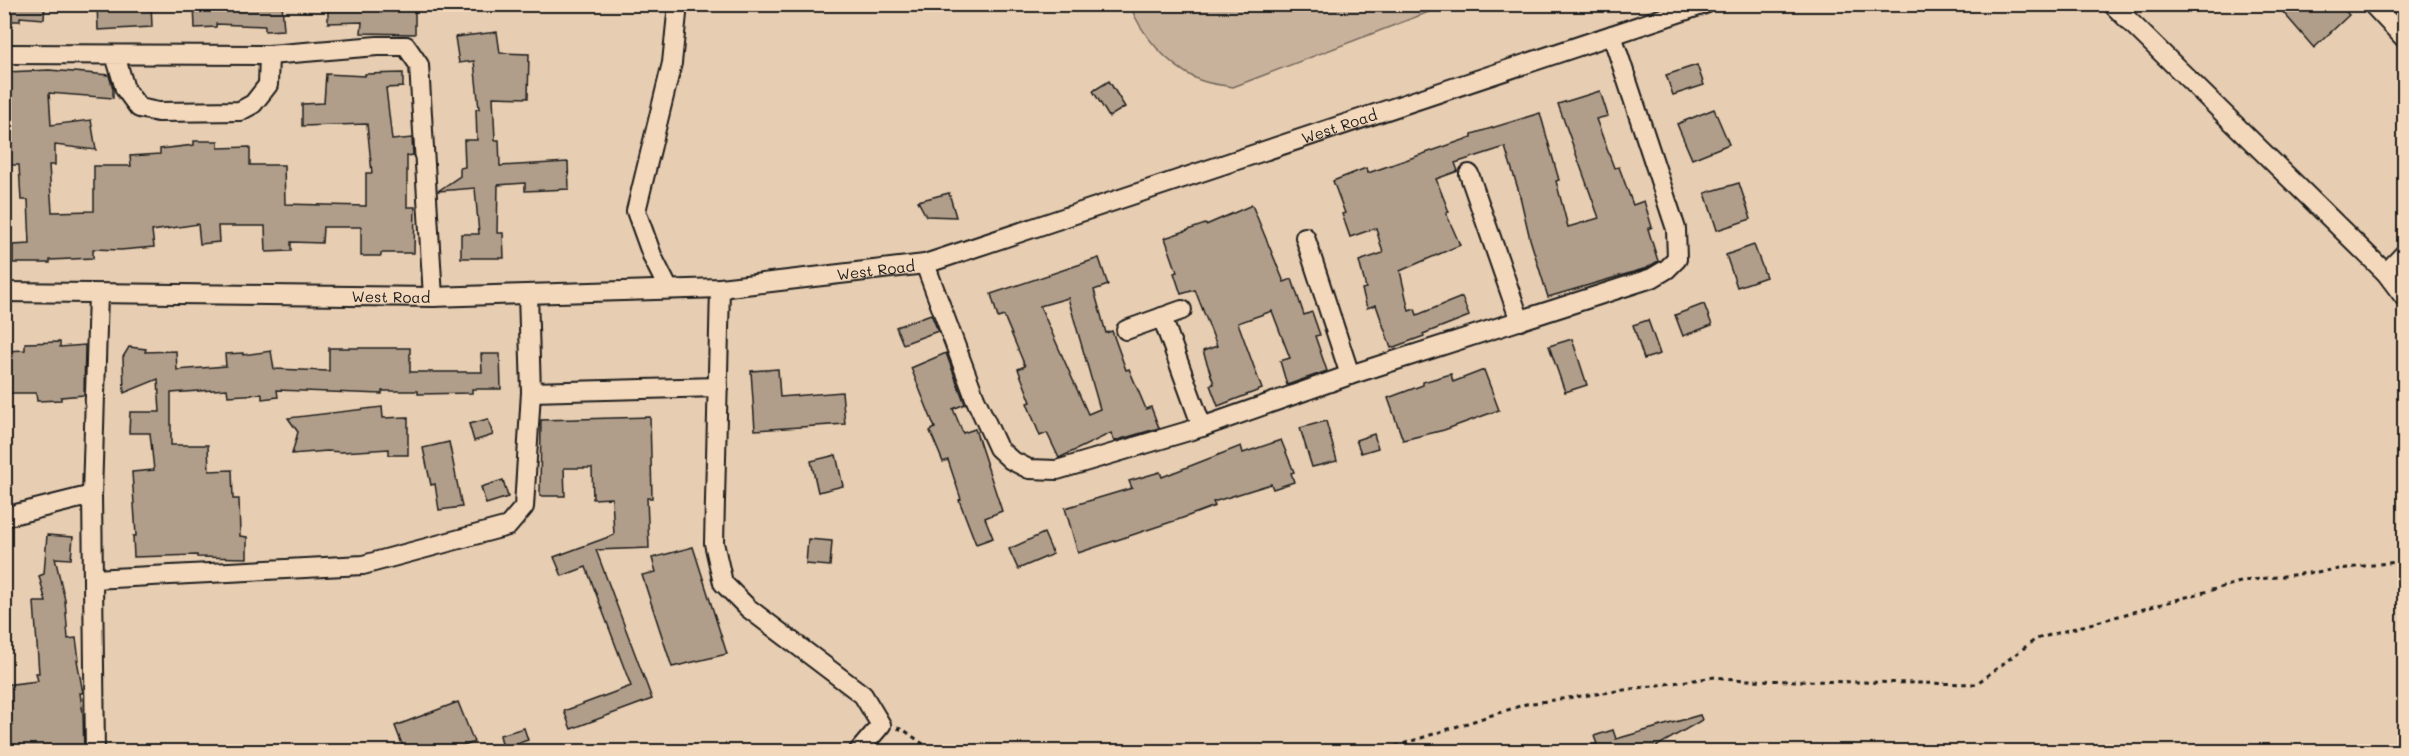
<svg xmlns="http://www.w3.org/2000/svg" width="2409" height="756" viewBox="0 0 2409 756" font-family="Mali,sans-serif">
	<rect width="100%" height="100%" fill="#e7cdb1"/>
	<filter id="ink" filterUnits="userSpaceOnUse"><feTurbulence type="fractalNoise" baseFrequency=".0167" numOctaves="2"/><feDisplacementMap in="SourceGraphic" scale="12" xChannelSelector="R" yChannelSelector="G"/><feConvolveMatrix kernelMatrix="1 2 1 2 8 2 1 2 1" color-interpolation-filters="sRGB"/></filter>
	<g filter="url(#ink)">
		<path fill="#c9b29c" stroke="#72675c" stroke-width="1.5" d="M 1130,5 L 1447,5 L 1233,87 C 1222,85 1207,84 1197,79 C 1168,65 1141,35 1130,5 Z"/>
		<g fill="#b19e8a" stroke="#1c1c1c" stroke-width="1.5" fill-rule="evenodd">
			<path d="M 4,4 L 45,4 L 44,19 L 20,17 L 20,21 L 4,21 Z"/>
			<path d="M 97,4 L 151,4 L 152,27 L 98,30 Z"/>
			<path d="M 194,4 L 282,4 L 284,30 L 265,31 L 265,26 L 216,24 L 216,27 L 195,28 Z"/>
			<path d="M 328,4 L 415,4 L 415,34 L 361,33 L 362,22 L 328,23 Z"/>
			<path d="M 2276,4 L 2339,4 L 2349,15 L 2314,48 Z"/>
			<path d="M 497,32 L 500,53 L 529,54 L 528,98 L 493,97 L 495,140 L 499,140 L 500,166 L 568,162 L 569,189 L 525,191 L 525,183 L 498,185 L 497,233 L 503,233 L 504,258 L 461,258 L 461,234 L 479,234 L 475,188 L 438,191 L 460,176 L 460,168 L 465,167 L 464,140 L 477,140 L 476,109 L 479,109 L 474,61 L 459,63 L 455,37 Z"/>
			<path d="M 1697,65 L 1704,85 L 1673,95 L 1666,75 Z"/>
			<path d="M 49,70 L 109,75 L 113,89 L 113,98 L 49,93 L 51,125 L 91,120 L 96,150 L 55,145 L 55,165 L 49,165 L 52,212 L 94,211 L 94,166 L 131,166 L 130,156 L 160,154 L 160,149 L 194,145 L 194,141 L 218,141 L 218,148 L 250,147 L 250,165 L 284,165 L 285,204 L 366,206 L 366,173 L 372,173 L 367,124 L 302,126 L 302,104 L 324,103 L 326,74 L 365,76 L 365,74 L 403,73 L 403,87 L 386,88 L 392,140 L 412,138 L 413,155 L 407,156 L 407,207 L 415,207 L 414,253 L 381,253 L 381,256 L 361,256 L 361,227 L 323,227 L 322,243 L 291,242 L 291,251 L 266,252 L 265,226 L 218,226 L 219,242 L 200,244 L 198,224 L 152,231 L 154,247 L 121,250 L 93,249 L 93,258 L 50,260 L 50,263 L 13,263 L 13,245 L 30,244 L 28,200 L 21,200 L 19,165 L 8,165 L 7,143 L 10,143 L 7,72 Z"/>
			<path d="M 1109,81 L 1125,107 L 1109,117 L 1093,91 Z"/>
			<path d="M 1600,91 L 1608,116 L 1596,119 L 1614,168 L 1619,167 L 1633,205 L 1644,201 L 1652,227 L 1648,229 L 1658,261 L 1647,268 L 1548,297 L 1530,239 L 1519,192 L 1505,147 L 1455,163 L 1458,171 L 1436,179 L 1449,212 L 1446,213 L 1460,245 L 1400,271 L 1409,311 L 1415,309 L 1417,315 L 1462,297 L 1469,316 L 1423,334 L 1424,336 L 1391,348 L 1376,305 L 1367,308 L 1362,289 L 1366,288 L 1359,261 L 1383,253 L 1376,228 L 1350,237 L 1342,214 L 1345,213 L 1333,181 L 1366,168 L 1368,173 L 1472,137 L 1472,134 L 1540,113 L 1559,180 L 1556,181 L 1568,227 L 1599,218 L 1558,104 Z"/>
			<path d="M 1714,109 L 1729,144 L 1692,159 L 1677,124 Z"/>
			<path d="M 1739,183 L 1751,219 L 1717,230 L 1705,193 Z"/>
			<path d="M 949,193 L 956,217 L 926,216 L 918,201 Z"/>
			<path d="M 1252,205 L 1284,282 L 1292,279 L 1304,315 L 1312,312 L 1320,335 L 1315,336 L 1327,371 L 1287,385 L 1280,361 L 1290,358 L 1272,311 L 1238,323 L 1262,389 L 1218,406 L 1210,385 L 1214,384 L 1203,351 L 1217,346 L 1195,290 L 1181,294 L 1174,273 L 1177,272 L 1165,238 L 1205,224 L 1206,225 Z"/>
			<path d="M 1754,245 L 1766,277 L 1737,287 L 1726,255 Z"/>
			<path d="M 1099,258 L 1108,285 L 1094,290 L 1106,333 L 1112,331 L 1126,370 L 1129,369 L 1146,409 L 1151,407 L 1159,428 L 1114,441 L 1111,433 L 1059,458 L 1047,433 L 1040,436 L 1027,403 L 1031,402 L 1018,369 L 1025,366 L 1004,316 L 998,318 L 991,294 ZM 1068,298 L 1100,409 L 1088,414 L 1040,306 Z"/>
			<path d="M 1704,304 L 1712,325 L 1683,336 L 1675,315 Z"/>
			<path d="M 931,314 L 938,331 L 903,344 L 896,327 Z"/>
			<path d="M 1648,320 L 1660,354 L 1644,359 L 1633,325 Z"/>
			<path d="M 1572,339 L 1587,385 L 1565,392 L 1549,346 Z"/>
			<path d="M 60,342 L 60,347 L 85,345 L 84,395 L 61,397 L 61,400 L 37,401 L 36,393 L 4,393 L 4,351 L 25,350 L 25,343 Z"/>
			<path d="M 129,347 L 146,349 L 145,352 L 176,351 L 177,370 L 226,366 L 225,354 L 243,353 L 243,355 L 271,351 L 274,369 L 329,371 L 329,348 L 410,348 L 410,372 L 482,372 L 481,354 L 500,354 L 501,389 L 472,389 L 472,393 L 418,394 L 418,391 L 382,391 L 382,394 L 277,390 L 278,397 L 262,399 L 262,394 L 228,396 L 227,389 L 171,393 L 171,445 L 208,445 L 209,471 L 232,470 L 233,499 L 239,499 L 240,536 L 247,537 L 247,558 L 197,557 L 197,555 L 134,557 L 133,536 L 136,536 L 132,472 L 154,470 L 150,433 L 129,433 L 130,412 L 160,412 L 158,379 L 124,393 L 123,357 Z"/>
			<path d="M 946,353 L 965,404 L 953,409 L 963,433 L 975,429 L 1002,511 L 985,518 L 993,538 L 976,544 L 959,500 L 961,499 L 948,460 L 943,462 L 930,431 L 935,428 L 911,368 Z"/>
			<path d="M 778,369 L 780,397 L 842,392 L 845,424 L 755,430 L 751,371 Z"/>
			<path d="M 1484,370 L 1499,410 L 1444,430 L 1403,440 L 1388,398 L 1423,385 L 1423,382 L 1451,374 L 1453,382 Z"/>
			<path d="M 382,407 L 383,418 L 408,417 L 408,455 L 389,455 L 389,449 L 342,452 L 327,451 L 292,454 L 298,432 L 288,418 Z"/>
			<path d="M 650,417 L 652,498 L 647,498 L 649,548 L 596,550 L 652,699 L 571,729 L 564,711 L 631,686 L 586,567 L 562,576 L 554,557 L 614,535 L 612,498 L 593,499 L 592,468 L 564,468 L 565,496 L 540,496 L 541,420 Z"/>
			<path d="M 488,419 L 493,435 L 474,441 L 469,424 Z"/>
			<path d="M 1326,421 L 1337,461 L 1312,467 L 1300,428 Z"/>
			<path d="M 1374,434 L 1378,448 L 1361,453 L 1356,440 Z"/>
			<path d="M 1281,440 L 1294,472 L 1291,473 L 1294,482 L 1273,489 L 1271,484 L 1213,502 L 1215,506 L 1180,519 L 1078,553 L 1065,508 L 1132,488 L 1129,481 L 1160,472 L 1162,477 L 1241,446 L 1243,453 Z"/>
			<path d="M 449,442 L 462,507 L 439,510 L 435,484 L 431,485 L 423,448 Z"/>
			<path d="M 836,455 L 843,486 L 818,492 L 811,461 Z"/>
			<path d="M 503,480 L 508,497 L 486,504 L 481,487 Z"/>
			<path d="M 1044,533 L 1053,554 L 1018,569 L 1009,549 Z"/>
			<path d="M 47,535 L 73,537 L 71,559 L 55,558 L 65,600 L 68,639 L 76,638 L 79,660 L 77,660 L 83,693 L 80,693 L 83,714 L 84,752 L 4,752 L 4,685 L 38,681 L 36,673 L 39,673 L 34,602 L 46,602 L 39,576 L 44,574 Z"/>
			<path d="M 808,539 L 832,541 L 830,566 L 806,564 Z"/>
			<path d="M 693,547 L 727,654 L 672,667 L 642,575 L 656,572 L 652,558 Z"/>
			<path d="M 458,702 L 474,742 L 450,752 L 405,752 L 395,726 Z"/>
			<path d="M 1700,715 L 1702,720 L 1657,746 L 1659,752 L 1585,752 L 1585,747 L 1597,744 L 1594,736 L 1613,730 L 1616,739 Z"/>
			<path d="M 524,728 L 528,740 L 503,748 L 500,735 Z"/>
		</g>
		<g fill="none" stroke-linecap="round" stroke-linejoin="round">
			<defs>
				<g id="minor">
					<path d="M 2112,4 L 2386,273 L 2404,297"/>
					<path d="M 2372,4 L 2404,38"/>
					<path d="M 4,54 L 269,55 L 268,85 L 253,104 L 240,111 L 158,112 L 139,108 L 125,89 L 115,55"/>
					<path d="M 269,55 L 377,46 L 406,46 L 419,65 L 433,297"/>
					<path d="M 1469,174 L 1520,321"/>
					<path d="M 1305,237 L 1350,375"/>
					<path d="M 925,264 L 975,398 L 998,448 L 1011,460 L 1029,469 L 1057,470 L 1202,427 L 1350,375 L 1652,278 L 1667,269 L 1677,259 L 1676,229 L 1612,35"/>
					<path d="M 2386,273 L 2404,254"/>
					<path d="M 668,288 L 653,258 L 636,211 L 672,63 L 678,4"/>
					<path d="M 720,288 L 714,543 L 723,583 L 748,608 L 863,695 L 881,725 L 858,752"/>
					<path id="s1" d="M 4,292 L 433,297 L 720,288 L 925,264 L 1705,4"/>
					<path d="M 1162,317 L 1202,427"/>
					<path d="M 1126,330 L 1182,310"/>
					<path d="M 531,392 L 718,387"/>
					<path d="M 4,517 L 92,495"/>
					<path d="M 93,579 L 363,565 L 508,526 L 524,507 L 531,392 L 528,294"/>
					<path d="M 95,752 L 92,495 L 98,294"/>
				</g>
			</defs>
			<use href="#minor" stroke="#1c1c1c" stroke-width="22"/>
			<g stroke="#1c1c1c" stroke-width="3" stroke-dasharray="4.5 4.5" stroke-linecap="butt">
				<path d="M 897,728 L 904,730 L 934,752"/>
				<path d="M 1378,752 L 1526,704 L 1715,677 L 1744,680 L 1976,684 L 2036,639 L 2244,581 L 2404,561"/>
			</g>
			<use href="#minor" stroke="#f4d8bb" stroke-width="18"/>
		</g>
	</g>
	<g text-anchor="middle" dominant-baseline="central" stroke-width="4.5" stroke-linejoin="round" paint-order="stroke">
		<g font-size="15" fill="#1c1c1c" stroke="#f4d8bb">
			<text stroke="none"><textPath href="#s1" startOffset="1359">West Road</textPath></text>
			<text stroke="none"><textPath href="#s1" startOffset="873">West Road</textPath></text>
			<text stroke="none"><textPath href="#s1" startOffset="387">West Road</textPath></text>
		</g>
	</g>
	<rect width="2409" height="756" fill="none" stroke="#f4d8bb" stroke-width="24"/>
	<rect x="12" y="12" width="2385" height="732" fill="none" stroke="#1c1c1c" stroke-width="2" filter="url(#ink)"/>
</svg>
